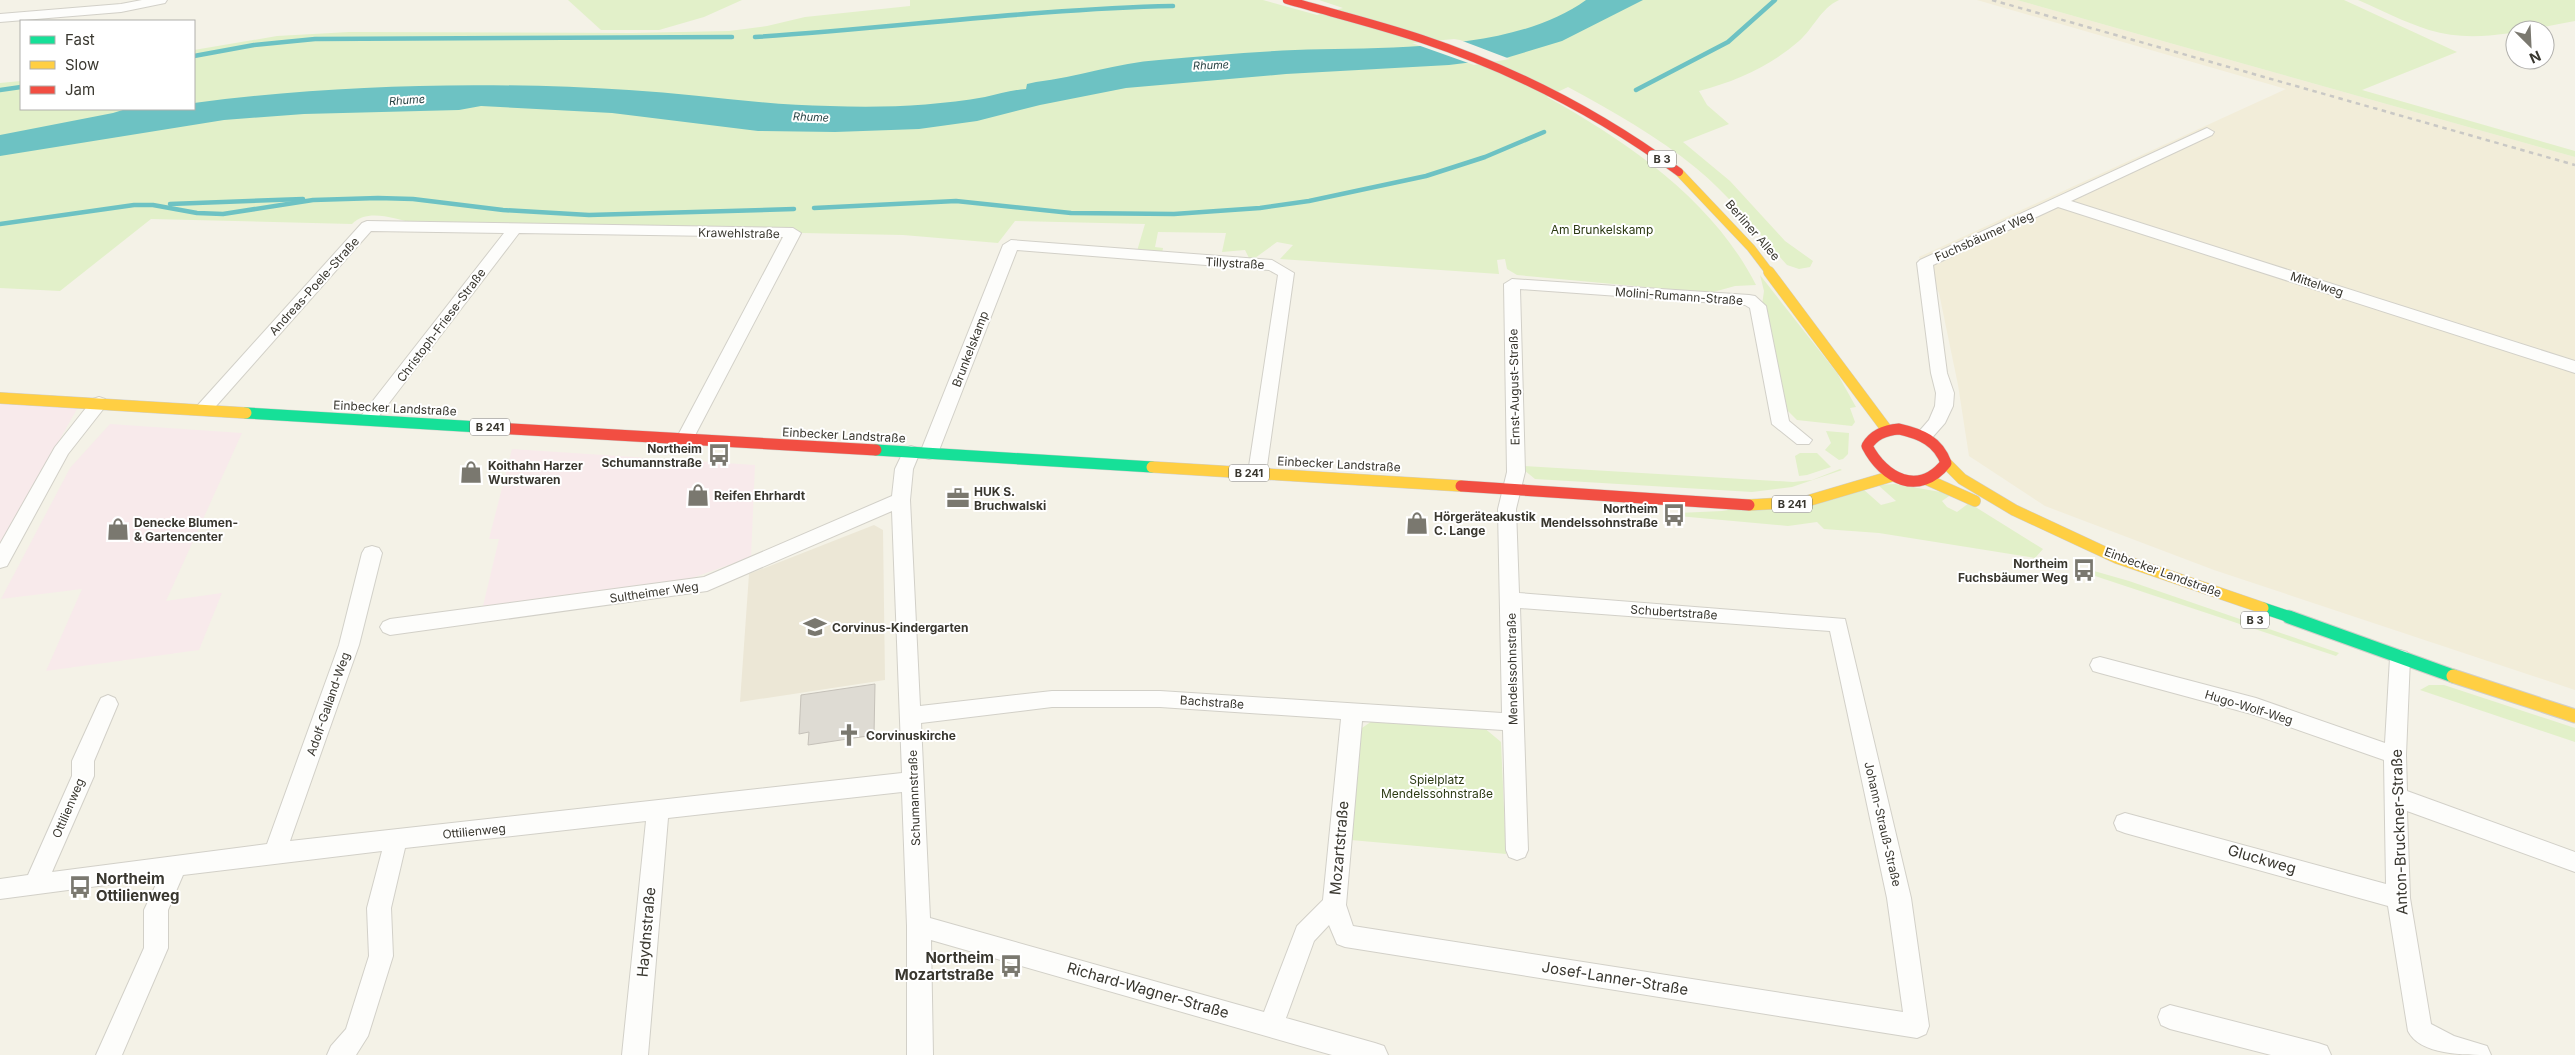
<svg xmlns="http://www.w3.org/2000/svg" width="2575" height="1055" viewBox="0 0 2575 1055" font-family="Inter,sans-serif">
	<rect width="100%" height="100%" fill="#f4f2e7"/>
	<g fill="#f8eaeb">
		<path d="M 0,395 L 82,400 L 0,546 Z"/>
		<path d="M 110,424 L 242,433 L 166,601 L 222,593 L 199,650 L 46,671 L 82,589 L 1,599 L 70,468 Z"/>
		<path d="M 512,449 L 755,465 L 751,557 L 678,583 L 483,606 L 499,539 L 489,539 Z"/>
	</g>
	<path fill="#f2edd9" d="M 1977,0 L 2017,0 L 2575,157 L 2575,690 L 2214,570 L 2045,506 L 1969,456 L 1958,385 L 1939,293 L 1919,257 L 2286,89 Z"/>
	<path fill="#ece7d6" d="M 874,525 L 883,530 L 885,680 L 740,702 L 749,574 Z"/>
	<g fill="#e2f0c9">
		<path d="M 568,0 L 742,0 L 704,17 L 659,30 L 601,30 Z"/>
		<path d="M 910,0 L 1263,0 L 1317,15 L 1343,8 L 1319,0 L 1839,0 C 1821,8 1813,29 1799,41 C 1769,67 1736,81 1699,91 L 1707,105 L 1729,124 L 1683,142 L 1730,181 L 1785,241 L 1813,261 L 1810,267 L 1799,269 L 1787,265 C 1758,232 1730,196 1696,168 C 1657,136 1612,111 1568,87 L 1547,97 C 1628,142 1713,200 1756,285 L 1735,286 L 1710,293 L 1517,275 L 1507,269 L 1505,259 L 1497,260 L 1499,274 L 1280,259 L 1293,245 L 1277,242 L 1255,258 L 1249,258 L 1245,250 L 1222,252 L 1226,233 L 1158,232 L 1155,247 L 1163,248 L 1162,253 L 1137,251 L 1145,224 L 1015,221 L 998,243 L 903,235 L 802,233 L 784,227 L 738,229 L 414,223 C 394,219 368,208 352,224 L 151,219 L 60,291 L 0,288 L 0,83 L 21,81 L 21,109 L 194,109 L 194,50 L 277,36 L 349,32 L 632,33 L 729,31 L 767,26 L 805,17 L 910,6 Z"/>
		<path d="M 2017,0 L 2344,0 L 2457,52 L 2362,90 L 2575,151 L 2575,157 Z"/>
		<path d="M 2358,0 L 2575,0 L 2575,21 C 2527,29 2477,45 2429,30 C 2404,22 2381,10 2358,0 Z"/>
		<path d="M 1760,275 L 1837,373 L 1856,407 L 1850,408 L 1855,422 L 1852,426 L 1797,420 L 1787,410 L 1762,305 L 1764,291 Z"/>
		<path d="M 1826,431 L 1849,433 L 1848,454 L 1843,459 L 1839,460 L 1825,450 L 1831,443 Z"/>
		<path d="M 1800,453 L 1817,453 L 1831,467 L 1807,475 L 1799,476 L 1795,456 Z"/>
		<path d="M 1524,466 L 1793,482 L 1812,480 L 1840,469 L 1842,470 L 1792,487 L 1752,492 L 1535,479 L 1524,470 Z"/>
		<path d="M 1895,484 L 1952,494 L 1942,501 L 1947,507 L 1957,512 L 1969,503 L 2043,549 L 2035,558 L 1879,533 L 1824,529 L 1817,522 L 1788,526 L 1678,516 L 1678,513 L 1722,511 L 1863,489 L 1881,505 L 1896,501 L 1878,485 Z"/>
		<path d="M 2087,569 L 2129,581 L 2339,653 L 2336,656 L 2086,573 Z"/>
		<path d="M 2429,685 L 2444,685 L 2575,728 L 2575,742 L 2420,690 Z"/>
		<path d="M 1375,719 L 1483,727 L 1501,742 L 1506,854 L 1351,840 L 1359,730 Z"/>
	</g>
	<path fill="#6dc2c3" d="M 1586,0 L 1643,0 L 1562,41 L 1506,58 L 1449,65 L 1286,74 L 1126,88 L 1040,105 L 977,121 L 919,129 L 835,132 L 758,131 L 612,113 L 481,106 L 459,110 L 304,114 L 224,120 L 0,156 L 0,135 L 113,113 L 126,109 L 194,109 L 194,103 C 337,84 485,81 629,90 C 696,94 763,105 830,106 C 881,108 934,106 985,97 C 999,94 1011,90 1026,89 L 1027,84 L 1036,82 C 1077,77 1117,63 1159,60 C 1204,56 1249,52 1295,50 C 1382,47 1513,53 1586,0 Z"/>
	<path fill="#f4f2e7" d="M 1454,39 L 1460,40 L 1510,59 L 1474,65 L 1412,43 Z"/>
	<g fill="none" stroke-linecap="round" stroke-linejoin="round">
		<g stroke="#6dc2c3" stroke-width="4.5">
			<path d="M 755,37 C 895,28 1033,9 1173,6"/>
			<path d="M 194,56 L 254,45 L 315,39 L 732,37"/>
			<path d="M 0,90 L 21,87"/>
			<path d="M 1636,90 L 1728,42 L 1775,0"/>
			<path d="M 170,204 L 303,199"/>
			<path d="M 814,208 L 956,201 L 1071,213 L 1174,214 L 1260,208 L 1309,201 L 1426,176 L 1485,157 L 1544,132"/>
			<path d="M 0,224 L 134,205 L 153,205 L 197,213 L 223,214 L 313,200 L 378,198 L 413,199 L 503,210 L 589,215 L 794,209"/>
		</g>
	</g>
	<path fill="#dedbd3" stroke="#c5c1b9" d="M 875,684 L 874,735 L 808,745 L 809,732 L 799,734 L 801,695 Z"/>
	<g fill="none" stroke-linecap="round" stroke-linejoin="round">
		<defs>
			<g id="street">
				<path d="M 142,0 L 167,0 L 165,3 L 121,12 L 0,22 L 0,14 L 121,4 Z"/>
				<path d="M 2207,128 L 2214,132 L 2212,135 L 2071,201 L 2575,361 L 2575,373 L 2058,207 L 1933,265 L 1947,373 L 1954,393 L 1953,406 L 1945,423 L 1930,440 L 1918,440 L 1915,436 L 1929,420 L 1935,406 L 1936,393 L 1931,373 L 1917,263 L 1920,260 Z"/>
				<path d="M 367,221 L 793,228 L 801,233 L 691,443 L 679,443 L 676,439 L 783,237 L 519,233 L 373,424 L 361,424 L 358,420 L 361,416 L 504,233 L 371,231 L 209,414 L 197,414 L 194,410 L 197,406 L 362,223 Z"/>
				<path d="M 1011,240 L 1272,260 L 1294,273 L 1266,473 L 1263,478 L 1257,479 L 1251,478 L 1248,473 L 1278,275 L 1269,270 L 1017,250 L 938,453 L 935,457 L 929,459 L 923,457 L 920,453 L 1003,245 Z"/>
				<path d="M 1512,279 L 1749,295 L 1755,296 L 1766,306 L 1789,421 L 1812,440 L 1809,444 L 1797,444 L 1772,424 L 1750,308 L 1745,305 L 1520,289 L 1525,472 L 1516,509 L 1519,593 L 1845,619 L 1911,898 L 1929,1026 L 1926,1034 L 1917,1038 L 1345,947 L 1337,944 L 1329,925 L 1314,941 L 1286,1018 L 1375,1043 L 1384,1046 L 1388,1055 L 1332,1055 L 931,940 L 933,1055 L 907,1055 L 907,926 L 902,792 L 668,818 L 648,1055 L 622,1055 L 646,821 L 405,848 L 391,908 L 393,956 L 368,1036 L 356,1055 L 327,1055 L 331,1046 L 346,1029 L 369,956 L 367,908 L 382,851 L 183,875 L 168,910 L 168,948 L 122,1055 L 96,1055 L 144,948 L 144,910 L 159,878 L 0,899 L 0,879 L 28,875 L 72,776 L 72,761 L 98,704 L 101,698 L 108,695 L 115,698 L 118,704 L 94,761 L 94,776 L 52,872 L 267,844 L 339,645 L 362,553 L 365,548 L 372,546 L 379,548 L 382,553 L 359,645 L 290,841 L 902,773 L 892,511 L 707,591 L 390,635 L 383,632 L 380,627 L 383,622 L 390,619 L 704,577 L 892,496 L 895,469 L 905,448 L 911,446 L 917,448 L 920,452 L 913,469 L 910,500 L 920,706 L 1052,691 L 1160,691 L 1502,713 L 1498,509 L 1507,472 L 1504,284 ZM 1520,608 L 1830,631 L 1887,898 L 1903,1012 L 1353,926 L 1346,905 L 1362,721 L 1503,730 L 1506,850 L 1509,857 L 1517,860 L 1525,857 L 1528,850 ZM 1052,707 L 1160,707 L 1341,719 L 1323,900 L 1297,926 L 1264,1012 L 930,918 L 921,723 Z"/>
				<path d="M 99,397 L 105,399 L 108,403 L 68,454 L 7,566 L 0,568 L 0,544 L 55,447 L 93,399 Z"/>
				<path d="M 2400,650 L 2407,652 L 2410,658 L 2406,755 L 2407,791 L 2575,852 L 2575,872 L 2407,811 L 2410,898 L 2431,1024 L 2454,1036 L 2487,1046 L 2491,1055 C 2464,1055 2420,1055 2408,1031 L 2388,906 L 2125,833 L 2117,830 L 2114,823 L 2117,816 L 2125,813 L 2386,884 L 2384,760 L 2255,715 L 2100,673 L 2093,671 L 2090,665 L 2093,659 L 2100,657 L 2256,698 L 2385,743 L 2390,658 L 2393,652 Z"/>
				<path d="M 2170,1005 L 2318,1043 L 2327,1046 L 2331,1055 L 2271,1055 L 2170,1029 L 2161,1025 L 2158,1017 L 2161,1009 Z"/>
			</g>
			<g id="fast-far1">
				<path d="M 246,413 L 479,427"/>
				<path d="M 876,450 L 1152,467"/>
				<path d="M 2263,608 L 2293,618"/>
			</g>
			<path id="fast" d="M 2289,617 L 2453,676"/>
			<path id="slow-far2" d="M 1679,172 L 1751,248 L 1770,273"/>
			<g id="slow-far1">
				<path d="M 1769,272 L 1887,430"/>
				<path d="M 0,398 L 246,413"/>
				<path d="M 1946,463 L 1962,479 L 2014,510 L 2117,558 L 2263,608"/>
				<path d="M 1152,467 L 1461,486"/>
				<path d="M 1928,480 L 1975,501"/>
				<path d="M 1749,505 L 1804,502 L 1892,476"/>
			</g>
			<path id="slow" d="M 2453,676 L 2575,716"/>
			<path id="jam-far1" d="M 1287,0 C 1332,13 1377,24 1422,39 C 1515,70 1600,114 1679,172"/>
			<g id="jam">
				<path d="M 479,427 L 876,450"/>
				<path d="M 1899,429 C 1921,434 1938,441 1946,463 C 1919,497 1884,479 1867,446 C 1874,434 1886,430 1899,429 Z"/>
				<path d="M 1461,486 L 1749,505"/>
			</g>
		</defs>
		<use href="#street" stroke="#d2d0c8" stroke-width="2"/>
		<use href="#fast-far1" stroke="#d0cec9" stroke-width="12"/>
		<use href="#fast" stroke="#d0cec9" stroke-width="15"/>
		<use href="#slow-far2" stroke="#d0cec9" stroke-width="9"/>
		<use href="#slow-far1" stroke="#d0cec9" stroke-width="12"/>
		<use href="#slow" stroke="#d0cec9" stroke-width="15"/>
		<use href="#jam-far1" stroke="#d0cec9" stroke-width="9"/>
		<use href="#jam" stroke="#d0cec9" stroke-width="12"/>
		<use href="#street" fill="#fdfdfb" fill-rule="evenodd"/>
		<use href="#fast-far1" stroke="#16e098" stroke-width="11"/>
		<use href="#fast" stroke="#16e098" stroke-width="13"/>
		<use href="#slow-far2" stroke="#ffcf43" stroke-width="8"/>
		<use href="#slow-far1" stroke="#ffcf43" stroke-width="11"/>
		<use href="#slow" stroke="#ffcf43" stroke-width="13"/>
		<use href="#jam-far1" stroke="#f24e42" stroke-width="8"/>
		<use href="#jam" stroke="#f24e42" stroke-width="11"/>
		<path stroke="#c9c8c5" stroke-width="2.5" stroke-dasharray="4.5 4.5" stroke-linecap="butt" d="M 1992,0 L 2575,165"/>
	</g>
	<defs>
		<symbol id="bus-bare" viewBox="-9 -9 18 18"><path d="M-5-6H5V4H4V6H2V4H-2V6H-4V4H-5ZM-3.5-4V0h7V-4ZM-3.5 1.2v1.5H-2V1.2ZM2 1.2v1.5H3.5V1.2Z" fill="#7a786f" stroke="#fff" stroke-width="2.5" paint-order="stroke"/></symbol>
		<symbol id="shop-bare" viewBox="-9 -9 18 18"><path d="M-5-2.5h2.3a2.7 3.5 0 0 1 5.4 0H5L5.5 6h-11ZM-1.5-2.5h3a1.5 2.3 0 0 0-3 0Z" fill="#7a786f" stroke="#fff" stroke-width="2.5" paint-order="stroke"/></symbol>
		<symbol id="office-bare" viewBox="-9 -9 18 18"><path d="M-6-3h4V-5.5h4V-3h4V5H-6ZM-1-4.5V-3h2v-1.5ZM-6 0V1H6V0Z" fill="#7a786f" stroke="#fff" stroke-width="2.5" paint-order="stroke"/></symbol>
		<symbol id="school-bare" viewBox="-9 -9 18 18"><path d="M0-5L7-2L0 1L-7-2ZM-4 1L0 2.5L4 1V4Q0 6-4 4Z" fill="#7a786f" stroke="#fff" stroke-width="2.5" paint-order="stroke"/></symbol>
		<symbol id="church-bare" viewBox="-9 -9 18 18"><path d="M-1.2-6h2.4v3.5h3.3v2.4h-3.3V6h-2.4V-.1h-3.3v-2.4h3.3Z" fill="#7a786f" stroke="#fff" stroke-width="2.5" paint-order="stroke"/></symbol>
	</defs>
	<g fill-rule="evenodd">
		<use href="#bus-bare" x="703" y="439" width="32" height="32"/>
		<use href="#shop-bare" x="455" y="456" width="32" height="32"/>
		<use href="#shop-bare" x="682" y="479" width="32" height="32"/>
		<use href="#office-bare" x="942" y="482" width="32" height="32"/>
		<use href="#bus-bare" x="1658" y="499" width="32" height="32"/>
		<use href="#shop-bare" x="1401" y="507" width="32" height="32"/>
		<use href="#shop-bare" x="102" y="513" width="32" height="32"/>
		<use href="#bus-bare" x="2068" y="554" width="32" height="32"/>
		<use href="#school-bare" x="799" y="611" width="32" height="32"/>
		<use href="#church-bare" x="833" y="719" width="32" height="32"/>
		<use href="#bus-bare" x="64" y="871" width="32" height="32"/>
		<use href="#bus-bare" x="995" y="950" width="32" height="32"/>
	</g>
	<g text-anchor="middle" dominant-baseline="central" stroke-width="4" stroke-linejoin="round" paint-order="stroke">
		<g font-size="11" font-style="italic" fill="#274142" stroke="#fff">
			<text transform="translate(1211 65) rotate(-2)">Rhume</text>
			<text transform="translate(407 100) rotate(-4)">Rhume</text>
			<text transform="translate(811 117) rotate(2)">Rhume</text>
		</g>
		<g fill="#fff" stroke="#74736d" stroke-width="1">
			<rect x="1648" y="150.5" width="28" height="17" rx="4"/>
			<rect x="470" y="418.5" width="40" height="17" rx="4"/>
			<rect x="1229" y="464.5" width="40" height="17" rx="4"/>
			<rect x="1772" y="495.5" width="40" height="17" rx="4"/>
			<rect x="2241" y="611.5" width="28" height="17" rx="4"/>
		</g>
		<g font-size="11" font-weight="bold" fill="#39372f">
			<text x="1662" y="159">B 3</text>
			<text x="490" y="427">B 241</text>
			<text x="1249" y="473">B 241</text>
			<text x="1792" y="504">B 241</text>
			<text x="2255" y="620">B 3</text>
		</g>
		<g font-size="12" fill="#2c3a13" stroke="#fff">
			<text x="1602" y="229">Am Brunkelskamp</text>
			<text x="1437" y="779">Spielplatz<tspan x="1437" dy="14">Mendelssohnstraße</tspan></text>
		</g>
		<g font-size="12" fill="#39372f" stroke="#fff">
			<text transform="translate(1753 230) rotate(49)">Berliner Allee</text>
			<text transform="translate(739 233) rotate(1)">Krawehlstraße</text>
			<text transform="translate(1984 236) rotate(-24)">Fuchsbäumer Weg</text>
			<text transform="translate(1235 263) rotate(3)">Tillystraße</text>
			<text transform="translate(2317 284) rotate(18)">Mittelweg</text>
			<text transform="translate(314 286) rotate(-48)">Andreas-Poele-Straße</text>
			<text transform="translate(1679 296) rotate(4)">Molini-Rumann-Straße</text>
			<text transform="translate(441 325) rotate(-53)">Christoph-Friese-Straße</text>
			<text transform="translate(970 349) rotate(-69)">Brunkelskamp</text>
			<text transform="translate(1514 387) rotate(-91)">Ernst-August-Straße</text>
			<text transform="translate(395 408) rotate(3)">Einbecker Landstraße</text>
			<text transform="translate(844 435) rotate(3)">Einbecker Landstraße</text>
			<text transform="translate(1339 464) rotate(3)">Einbecker Landstraße</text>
			<text transform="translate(2163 572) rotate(20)">Einbecker Landstraße</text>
			<text transform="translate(654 592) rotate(-8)">Sultheimer Weg</text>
			<text transform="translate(1674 612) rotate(4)">Schubertstraße</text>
			<text transform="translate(1512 669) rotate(-91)">Mendelssohnstraße</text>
			<text transform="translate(1212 702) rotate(4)">Bachstraße</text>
			<text transform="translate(328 704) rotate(-71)">Adolf-Galland-Weg</text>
			<text transform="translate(2249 707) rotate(17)">Hugo-Wolf-Weg</text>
			<text transform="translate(914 798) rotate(-92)">Schumannstraße</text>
			<text transform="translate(68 808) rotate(-67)">Ottilienweg</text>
			<text transform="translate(1883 824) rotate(77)">Johann-Strauß-Straße</text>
			<text transform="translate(474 831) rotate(-6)">Ottilienweg</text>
		</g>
		<g font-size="12" font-weight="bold" fill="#39372f" stroke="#fff" text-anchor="start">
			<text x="702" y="448" text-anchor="end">Northeim<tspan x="702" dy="14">Schumannstraße</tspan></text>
			<text x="488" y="465">Koithahn Harzer<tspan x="488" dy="14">Wurstwaren</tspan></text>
			<text x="974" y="491">HUK S.<tspan x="974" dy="14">Bruchwalski</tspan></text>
			<text x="714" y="495">Reifen Ehrhardt</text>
			<text x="1658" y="508" text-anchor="end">Northeim<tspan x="1658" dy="14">Mendelssohnstraße</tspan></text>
			<text x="1434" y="516">Hörgeräteakustik<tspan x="1434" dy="14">C. Lange</tspan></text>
			<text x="134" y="522">Denecke Blumen-<tspan x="134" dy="14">&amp; Gartencenter</tspan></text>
			<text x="2068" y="563" text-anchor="end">Northeim<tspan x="2068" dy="14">Fuchsbäumer Weg</tspan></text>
			<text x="832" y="627">Corvinus-Kindergarten</text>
			<text x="866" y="735">Corvinuskirche</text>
		</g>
		<g font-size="15" fill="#39372f" stroke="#fff">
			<text transform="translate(2399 832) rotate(-92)">Anton-Bruckner-Straße</text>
			<text transform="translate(1339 848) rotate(-85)">Mozartstraße</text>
			<text transform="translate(2262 859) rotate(16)">Gluckweg</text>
			<text transform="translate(646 932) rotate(-85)">Haydnstraße</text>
			<text transform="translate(1615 978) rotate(9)">Josef-Lanner-Straße</text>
			<text transform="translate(1148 990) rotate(16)">Richard-Wagner-Straße</text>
		</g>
		<g font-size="15" font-weight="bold" fill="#39372f" stroke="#fff" text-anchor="start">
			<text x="96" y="878">Northeim<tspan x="96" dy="17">Ottilienweg</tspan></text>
			<text x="994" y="957" text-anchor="end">Northeim<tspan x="994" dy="17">Mozartstraße</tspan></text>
		</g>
	</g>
	<rect x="20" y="20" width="175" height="90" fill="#ffffff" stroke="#b0afac"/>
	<rect x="30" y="36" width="25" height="8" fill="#16e098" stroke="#b0afac"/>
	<text x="65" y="45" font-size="15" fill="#39372f">Fast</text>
	<rect x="30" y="61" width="25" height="8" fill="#ffcf43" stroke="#b0afac"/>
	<text x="65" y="70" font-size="15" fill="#39372f">Slow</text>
	<rect x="30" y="86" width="25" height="8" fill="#f24e42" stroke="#b0afac"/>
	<text x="65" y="95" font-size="15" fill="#39372f">Jam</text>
	<g transform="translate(2530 45) rotate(156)"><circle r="24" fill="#ffffff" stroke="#b0afac"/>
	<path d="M0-4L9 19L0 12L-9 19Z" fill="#7a786f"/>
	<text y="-8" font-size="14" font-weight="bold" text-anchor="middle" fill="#39372f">N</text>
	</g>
</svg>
